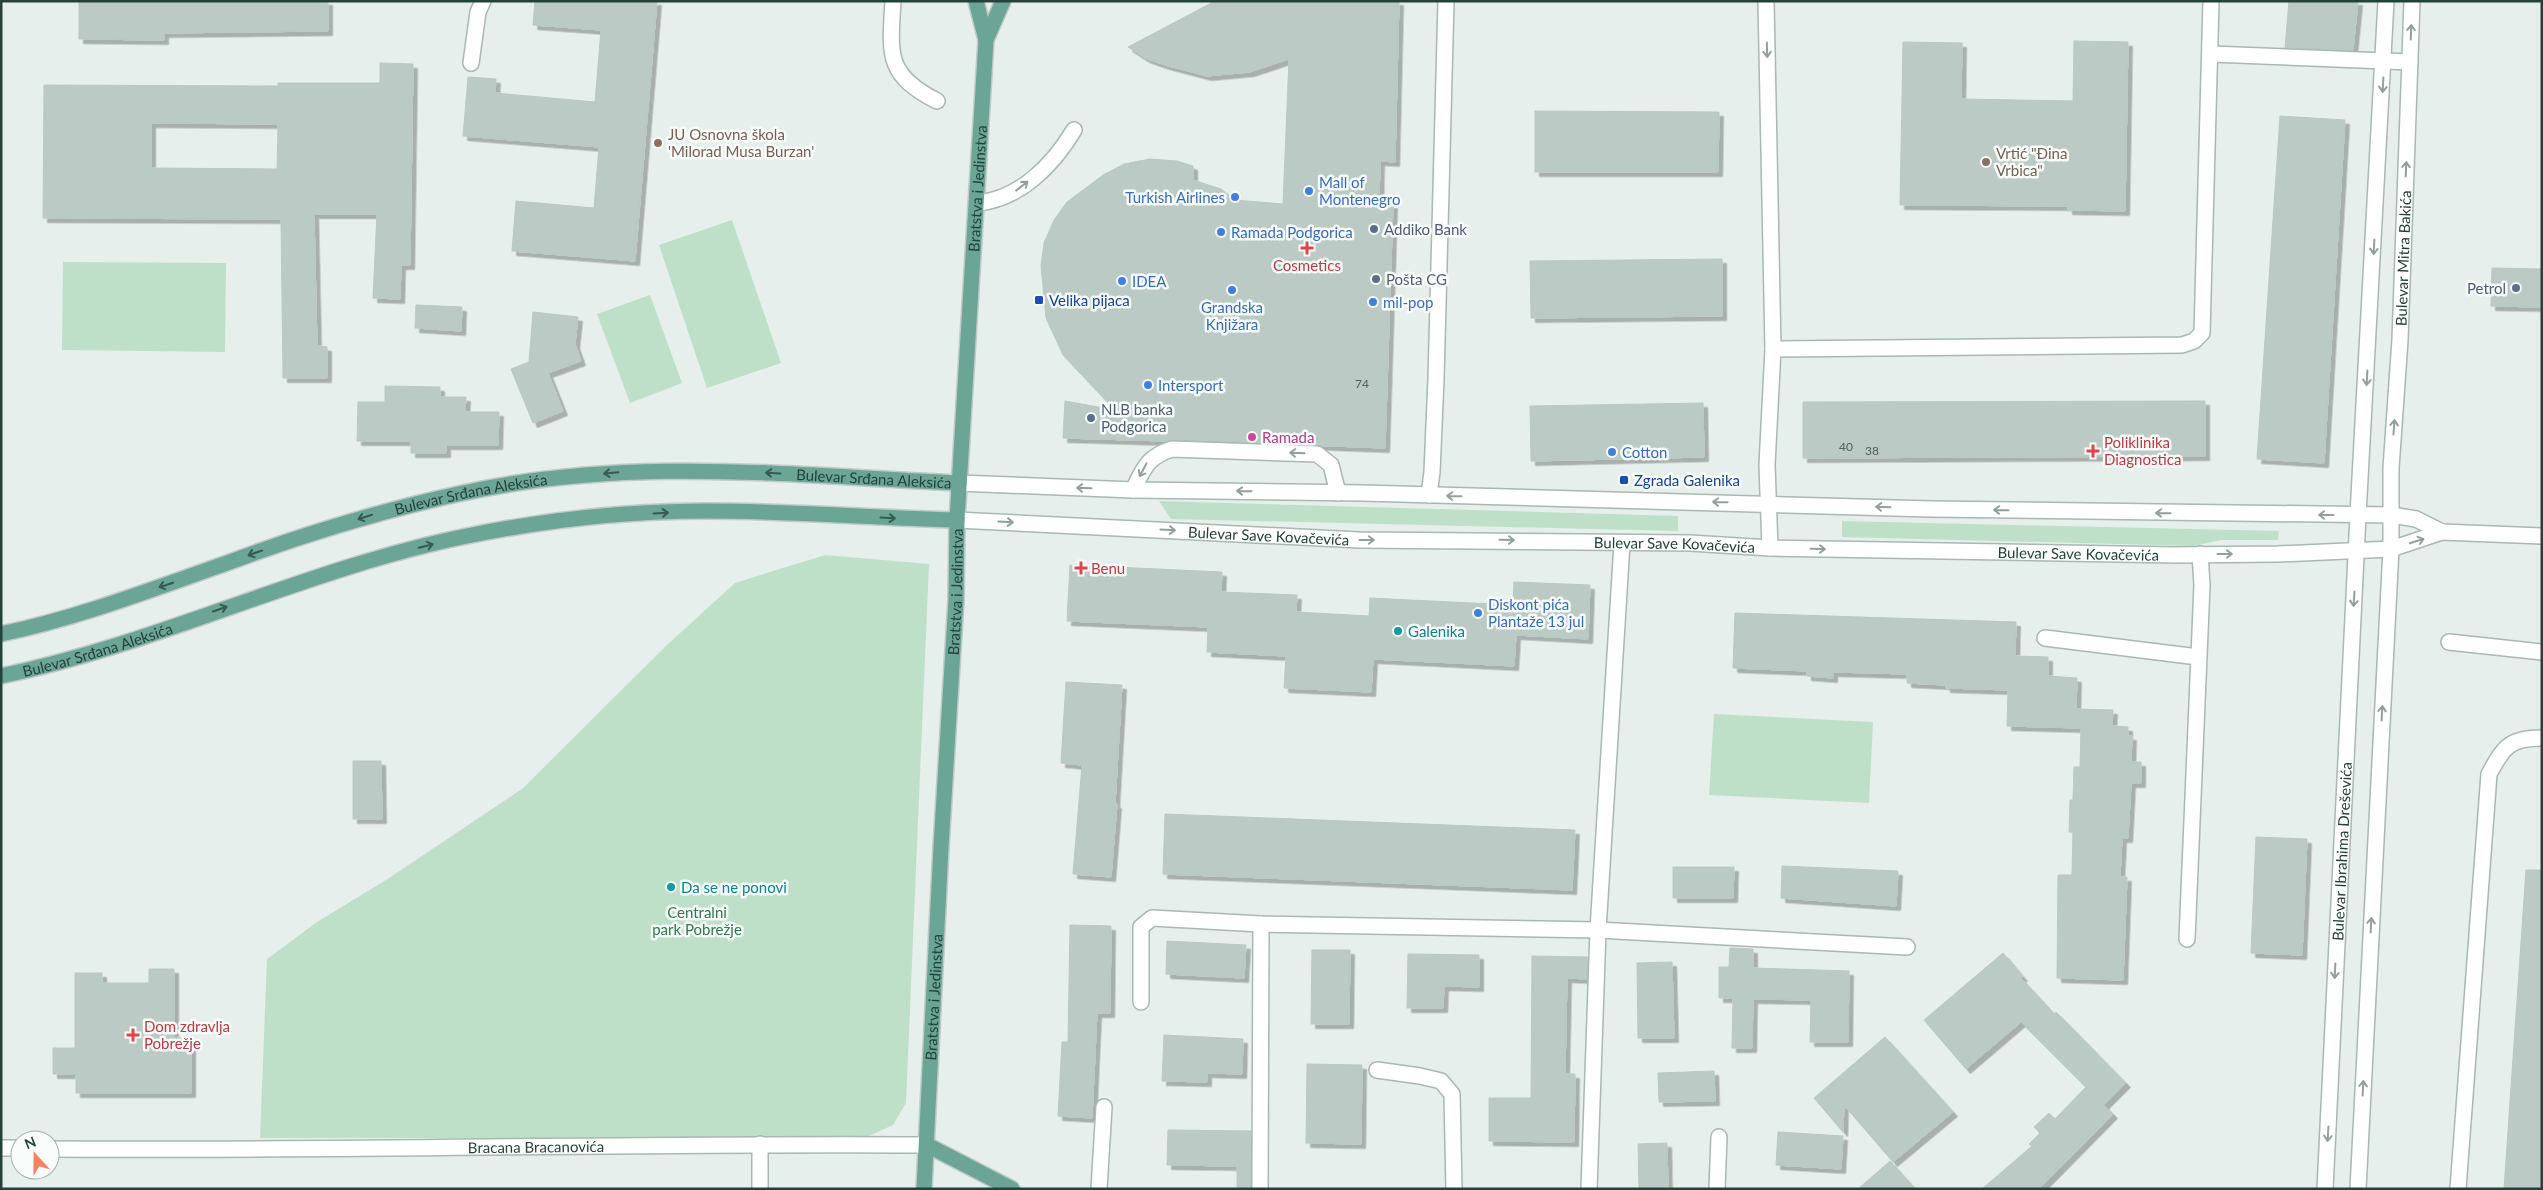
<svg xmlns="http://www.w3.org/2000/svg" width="2543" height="1190" viewBox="0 0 2543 1190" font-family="Lato,sans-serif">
	<defs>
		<filter id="shadow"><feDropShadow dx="4.5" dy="4.5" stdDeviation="0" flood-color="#0004"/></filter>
	</defs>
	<rect width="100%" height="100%" fill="#e6efeb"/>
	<g fill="#bfe0c8">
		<path d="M 732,220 L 781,363 L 707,388 L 659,245 Z"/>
		<path d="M 63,262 L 226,263 L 225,352 L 62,350 Z"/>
		<path d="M 650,295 L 682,383 L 630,403 L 597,314 Z"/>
		<path d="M 1159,501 L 1678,516 L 1678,531 L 1171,519 Z"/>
		<path d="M 1842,521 L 2279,531 L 2278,540 L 2221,540 L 2194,546 L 1842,537 Z"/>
		<path d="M 825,555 L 929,564 L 906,1103 L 893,1125 L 864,1138 L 260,1138 L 267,959 L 317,922 L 386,880 L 522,789 L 668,644 L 735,583 Z"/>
		<path d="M 1714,714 L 1873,722 L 1869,803 L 1709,795 Z"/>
	</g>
	<g fill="#bbcac4" stroke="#b8c9c2" fill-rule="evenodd" filter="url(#shadow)">
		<path d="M 79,1 L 328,1 L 328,31 L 164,33 L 164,40 L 79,39 Z"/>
		<path d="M 535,1 L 657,1 L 635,261 L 512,251 L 516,201 L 594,208 L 599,147 L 463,136 L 468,77 L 496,79 L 495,93 L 595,102 L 601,30 L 533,25 Z"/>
		<path d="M 1215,1 L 1399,1 L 1395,162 L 1380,161 L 1379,204 L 1393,204 L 1385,448 L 1172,440 L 1166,441 L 1063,438 L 1065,401 L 1115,410 L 1063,355 L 1046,318 L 1041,266 L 1044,243 L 1054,220 L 1067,202 L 1103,175 L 1124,164 L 1150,159 L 1177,161 L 1193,166 L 1193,180 L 1221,189 L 1235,200 L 1283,204 L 1289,59 L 1250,72 L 1207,76 L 1165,65 L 1145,58 L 1128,47 Z"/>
		<path d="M 2289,1 L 2358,1 L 2353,50 L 2285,48 Z"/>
		<path d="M 2074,41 L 2128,42 L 2125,211 L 2068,210 L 2068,206 L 1900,205 L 1903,42 L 1962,43 L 1961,99 L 2073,101 Z"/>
		<path d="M 380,63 L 413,64 L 410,265 L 401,265 L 400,299 L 373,298 L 377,214 L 314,214 L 317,346 L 327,347 L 327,378 L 283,378 L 281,219 L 43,218 L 44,85 L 278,86 L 278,83 L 380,83 ZM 151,123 L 278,124 L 277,169 L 151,168 Z"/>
		<path d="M 1535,111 L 1719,112 L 1718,172 L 1535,172 Z"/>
		<path d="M 2280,116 L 2345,120 L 2324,463 L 2257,459 Z"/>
		<path d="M 1722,259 L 1722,316 L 1531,318 L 1530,261 Z"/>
		<path d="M 2492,268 L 2542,269 L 2542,307 L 2491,306 Z"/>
		<path d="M 416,305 L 462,307 L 461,331 L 415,328 Z"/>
		<path d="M 533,312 L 578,317 L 575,344 L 581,361 L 548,373 L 563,411 L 533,423 L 511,369 L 529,362 Z"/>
		<path d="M 385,386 L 440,387 L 440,397 L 466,397 L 465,412 L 499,412 L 498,445 L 446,445 L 446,453 L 411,453 L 411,441 L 357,441 L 358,402 L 385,402 Z"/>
		<path d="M 2205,401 L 2205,456 L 1803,458 L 1803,402 Z"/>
		<path d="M 1703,403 L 1704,457 L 1531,461 L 1530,406 Z"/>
		<path d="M 1070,565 L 1222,572 L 1221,592 L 1297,595 L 1296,612 L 1369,616 L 1370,598 L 1513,605 L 1514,582 L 1590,585 L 1588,639 L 1516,635 L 1514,666 L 1373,659 L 1371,692 L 1284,688 L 1286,656 L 1207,652 L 1208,627 L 1067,621 Z"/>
		<path d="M 1735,613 L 2016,622 L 2015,656 L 2048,657 L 2048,676 L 2077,678 L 2076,709 L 2113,710 L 2112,726 L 2128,727 L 2128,736 L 2132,736 L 2131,762 L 2141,762 L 2141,783 L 2131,783 L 2128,838 L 2122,838 L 2120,877 L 2127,877 L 2123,980 L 2057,978 L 2058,875 L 2072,875 L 2073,832 L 2069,832 L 2070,800 L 2073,800 L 2074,767 L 2080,767 L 2081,728 L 2007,726 L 2008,690 L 1946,688 L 1946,685 L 1907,683 L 1907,674 L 1833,672 L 1833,678 L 1807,676 L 1807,671 L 1733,668 Z"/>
		<path d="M 1066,682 L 1122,685 L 1115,804 L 1117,804 L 1111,877 L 1073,874 L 1082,765 L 1061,763 Z"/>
		<path d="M 353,761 L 381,761 L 382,819 L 353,819 Z"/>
		<path d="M 1165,814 L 1575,830 L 1572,890 L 1163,874 Z"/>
		<path d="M 2256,837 L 2307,839 L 2302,955 L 2251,953 Z"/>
		<path d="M 1782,866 L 1898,871 L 1896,906 L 1781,898 Z"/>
		<path d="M 1673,867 L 1734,867 L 1733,898 L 1673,898 Z"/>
		<path d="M 2526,870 L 2542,870 L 2542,1189 L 2504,1189 Z"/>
		<path d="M 1070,925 L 1111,926 L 1110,1013 L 1097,1013 L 1092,1118 L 1058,1116 L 1062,1042 L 1068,1042 Z"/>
		<path d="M 1167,941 L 1246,945 L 1244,978 L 1166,974 Z"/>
		<path d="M 1730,948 L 1753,949 L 1753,968 L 1849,971 L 1848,1042 L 1810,1042 L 1811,1000 L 1753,999 L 1752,1048 L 1732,1048 L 1733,998 L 1719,998 L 1719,967 L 1729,967 Z"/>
		<path d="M 1312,950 L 1350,950 L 1349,1024 L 1311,1024 Z"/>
		<path d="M 2003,953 L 2023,977 L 2020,977 L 2055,1015 L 2056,1012 L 2126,1083 L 2104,1105 L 2113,1114 L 2039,1189 L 1982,1189 L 2032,1146 L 2029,1144 L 2040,1133 L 2034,1127 L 2049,1113 L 2055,1119 L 2086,1087 L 2021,1022 L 1966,1069 L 1924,1020 Z"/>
		<path d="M 1408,954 L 1479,955 L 1479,987 L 1444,986 L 1443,1008 L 1407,1008 Z"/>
		<path d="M 1532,956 L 1588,957 L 1587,979 L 1567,978 L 1565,1074 L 1575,1074 L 1574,1142 L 1489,1141 L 1489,1098 L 1531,1098 Z"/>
		<path d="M 1672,962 L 1674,1038 L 1638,1038 L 1637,963 Z"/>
		<path d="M 149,969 L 174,969 L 174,1038 L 191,1038 L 191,1093 L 76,1093 L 76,1074 L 53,1074 L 53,1048 L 75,1048 L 75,973 L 102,973 L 102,983 L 149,983 Z"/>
		<path d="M 1164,1035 L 1243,1039 L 1242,1074 L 1207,1073 L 1207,1082 L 1162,1081 Z"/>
		<path d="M 1885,1037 L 1953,1112 L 1893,1162 L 1844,1105 L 1843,1132 L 1814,1098 Z"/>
		<path d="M 1307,1064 L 1362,1065 L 1361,1144 L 1306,1143 Z"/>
		<path d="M 1714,1071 L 1715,1101 L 1659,1102 L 1658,1073 Z"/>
		<path d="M 1168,1130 L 1251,1131 L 1251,1188 L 1237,1187 L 1237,1166 L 1167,1165 Z"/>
		<path d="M 1778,1132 L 1843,1136 L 1841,1169 L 1776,1165 Z"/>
		<path d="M 1667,1143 L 1668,1189 L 1639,1189 L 1638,1144 Z"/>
		<path d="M 1890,1161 L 1915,1189 L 1858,1189 Z"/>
	</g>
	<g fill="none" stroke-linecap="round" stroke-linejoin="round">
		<defs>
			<g id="minor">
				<path d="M 893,1 C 890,53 885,75 937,101"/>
				<path d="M 1766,1 L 1773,349 L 1767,465 L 1770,548"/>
				<path d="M 2211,54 L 2410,62"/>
				<path d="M 471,63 L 478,12 L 483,1"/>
				<path d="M 978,203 C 1020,199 1053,165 1074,130"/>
				<path d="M 1773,349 L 2182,345 L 2194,341 L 2202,333 L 2211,1"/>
				<path d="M 959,483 L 1133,490 L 1363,493 L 1931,509 L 2392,515 L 2416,519 L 2442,532"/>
				<path d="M 1133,490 C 1144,468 1147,457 1172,449 L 1317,454 L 1331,465 L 1338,493"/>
				<path d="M 1429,495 L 1432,472 L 1436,379 L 1446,1"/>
				<path id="s1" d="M 957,520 L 1359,540 L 1690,543 L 1770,548 L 2176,555 L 2278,554 L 2391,549 L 2442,532 L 2542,536"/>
				<path d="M 2045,638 L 2198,657"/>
				<path d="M 2449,642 L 2542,652"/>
				<path d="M 2187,939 L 2202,585 L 2200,554"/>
				<path d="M 1141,1002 L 1141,927 L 1152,918 L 1261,924 L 1598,930 L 1907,947"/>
				<path d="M 1377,1070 L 1420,1076 L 1441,1081 L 1452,1094 L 1454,1189"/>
				<path d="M 1,1148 L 20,1148"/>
				<path id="s2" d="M 50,1149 C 342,1151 635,1143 927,1145"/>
				<path d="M 760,1189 L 760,1144"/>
				<path d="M 1099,1189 L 1104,1107"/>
				<path d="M 1260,1189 L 1261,924"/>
				<path d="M 1589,1189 L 1598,930 L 1622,543"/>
				<path d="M 1717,1189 L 1719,1137"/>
				<path id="s3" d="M 2325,1189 L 2358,515 L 2386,1"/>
				<path id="s4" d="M 2358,1189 L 2391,549 L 2391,468 L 2400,340 L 2412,1"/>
				<path d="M 2458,1189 L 2489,774 C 2504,747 2509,738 2542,738"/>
			</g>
			<g id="major">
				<path d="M 976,1 L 986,40"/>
				<path id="s5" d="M 1,634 C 78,618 153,589 227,563 C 302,535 380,511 458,494 C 627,456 789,475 959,483"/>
				<path id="s6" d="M 1,676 C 161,643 308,568 467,536 C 545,520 627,511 707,511 C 790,511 874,518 957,520"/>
				<path d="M 927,1145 L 1012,1189"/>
				<path id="s7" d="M 924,1189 L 941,847 L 956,600 L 957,520 L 986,40 L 1003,1"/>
			</g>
		</defs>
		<use href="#minor" stroke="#a8b8b2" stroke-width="18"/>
		<use href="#major" stroke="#c2cac8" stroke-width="18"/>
		<use href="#minor" stroke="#fff" stroke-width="15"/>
		<use href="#major" stroke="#6aa596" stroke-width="15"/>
	</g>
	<defs><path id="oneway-shaft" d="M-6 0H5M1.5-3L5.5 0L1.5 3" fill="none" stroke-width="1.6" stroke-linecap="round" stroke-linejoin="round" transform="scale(1.25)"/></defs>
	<g stroke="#92a09c">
		<use href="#oneway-shaft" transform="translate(2411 32) rotate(-88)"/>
		<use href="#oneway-shaft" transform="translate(1767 50) rotate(89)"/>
		<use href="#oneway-shaft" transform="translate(2383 85) rotate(93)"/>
		<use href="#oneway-shaft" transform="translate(2406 169) rotate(-88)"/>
		<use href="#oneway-shaft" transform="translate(1022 186) rotate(-38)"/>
		<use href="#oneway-shaft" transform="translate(2374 247) rotate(93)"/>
		<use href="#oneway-shaft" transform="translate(2367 378) rotate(93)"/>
		<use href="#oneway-shaft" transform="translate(2394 427) rotate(-86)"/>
		<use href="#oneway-shaft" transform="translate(1297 453) rotate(-178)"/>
		<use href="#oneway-shaft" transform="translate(1143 470) rotate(118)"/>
		<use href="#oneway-shaft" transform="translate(1084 488) rotate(-178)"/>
		<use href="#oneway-shaft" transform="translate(1244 491) rotate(-179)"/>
		<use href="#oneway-shaft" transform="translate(1454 496) rotate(-179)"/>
		<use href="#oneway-shaft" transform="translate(1720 502) rotate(-179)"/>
		<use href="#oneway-shaft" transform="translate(1883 507) rotate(-178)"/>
		<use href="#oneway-shaft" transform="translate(2001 510) rotate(-179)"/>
		<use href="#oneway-shaft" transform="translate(2163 513) rotate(-179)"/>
		<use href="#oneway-shaft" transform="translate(2326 515) rotate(180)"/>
		<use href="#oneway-shaft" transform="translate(1006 522) rotate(3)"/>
		<use href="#oneway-shaft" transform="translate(1168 530) rotate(3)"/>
		<use href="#oneway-shaft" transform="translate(1367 540)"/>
		<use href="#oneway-shaft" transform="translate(1507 540) rotate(1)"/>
		<use href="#oneway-shaft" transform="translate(2417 541) rotate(-18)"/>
		<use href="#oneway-shaft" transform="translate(1818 549) rotate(1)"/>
		<use href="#oneway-shaft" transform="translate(2225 554)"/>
		<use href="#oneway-shaft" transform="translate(2354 599) rotate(94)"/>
		<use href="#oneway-shaft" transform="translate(2382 713) rotate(-87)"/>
		<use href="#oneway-shaft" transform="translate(2371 925) rotate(-87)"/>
		<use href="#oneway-shaft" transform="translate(2335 971) rotate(93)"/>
		<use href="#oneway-shaft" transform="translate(2363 1088) rotate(-87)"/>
		<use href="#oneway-shaft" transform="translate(2328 1134) rotate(93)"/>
	</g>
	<g stroke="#365b51">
		<use href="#oneway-shaft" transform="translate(611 473) rotate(175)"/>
		<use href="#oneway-shaft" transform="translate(773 473) rotate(-177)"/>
		<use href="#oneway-shaft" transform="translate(661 513) rotate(-3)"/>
		<use href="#oneway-shaft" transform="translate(365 517) rotate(162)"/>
		<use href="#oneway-shaft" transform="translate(888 518) rotate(3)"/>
		<use href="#oneway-shaft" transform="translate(426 546) rotate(-14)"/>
		<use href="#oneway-shaft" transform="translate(255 553) rotate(161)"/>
		<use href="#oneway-shaft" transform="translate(166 585) rotate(162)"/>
		<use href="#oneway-shaft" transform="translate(220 609) rotate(-19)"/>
	</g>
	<g fill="#8d6e63" stroke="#f7fbf9" stroke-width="2">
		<circle cx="658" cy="143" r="5"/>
		<circle cx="1986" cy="162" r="5"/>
	</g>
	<g fill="#3f7fe0" stroke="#f7fbf9" stroke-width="2">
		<circle cx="1309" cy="191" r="5"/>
		<circle cx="1235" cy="197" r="5"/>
		<circle cx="1221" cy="232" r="5"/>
		<circle cx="1122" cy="281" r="5"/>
		<circle cx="1232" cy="290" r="5"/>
		<circle cx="1373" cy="302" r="5"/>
		<circle cx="1148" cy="385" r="5"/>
		<circle cx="1612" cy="452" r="5"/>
		<circle cx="1478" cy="613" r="5"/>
	</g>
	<g fill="#5c6f8a" stroke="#f7fbf9" stroke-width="2">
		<circle cx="1374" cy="229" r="5"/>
		<circle cx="1376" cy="279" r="5"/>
		<circle cx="2516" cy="288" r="5"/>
		<circle cx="1091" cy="418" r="5"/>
	</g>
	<g fill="#e0444e" stroke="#f7fbf9" stroke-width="2">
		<path d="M1304.5 240.5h5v5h5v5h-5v5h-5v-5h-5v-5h5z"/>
		<path d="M2090.5 443.5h5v5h5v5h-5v5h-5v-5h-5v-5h5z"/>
		<path d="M1078.5 560.5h5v5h5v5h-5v5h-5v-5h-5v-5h5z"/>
		<path d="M130.5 1027.5h5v5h5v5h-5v5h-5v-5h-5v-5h5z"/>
	</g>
	<g fill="#1a4fb4" stroke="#f7fbf9" stroke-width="2">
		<rect x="1034" y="295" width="10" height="10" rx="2.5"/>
		<rect x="1619" y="475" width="10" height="10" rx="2.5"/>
	</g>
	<circle fill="#d1479c" stroke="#f7fbf9" stroke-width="2" cx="1252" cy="437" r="5"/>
	<g fill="#0f9aa8" stroke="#f7fbf9" stroke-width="2">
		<circle cx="1398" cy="631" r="5"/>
		<circle cx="671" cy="887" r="5"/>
	</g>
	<g text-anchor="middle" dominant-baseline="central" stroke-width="5" stroke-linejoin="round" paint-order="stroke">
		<g font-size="12" fill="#4a645c">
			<text x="1362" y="383">74</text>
			<text x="1846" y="446">40</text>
			<text x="1872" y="450">38</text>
		</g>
		<g font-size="15" fill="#785e54" stroke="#f7fbf9" text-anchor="start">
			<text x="668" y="134">JU Osnovna škola<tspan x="668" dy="17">'Milorad Musa Burzan'</tspan></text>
			<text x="1996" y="153">Vrtić "Đina<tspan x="1996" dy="17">Vrbica"</tspan></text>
		</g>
		<g font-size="15" fill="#366cbe" stroke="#f7fbf9" text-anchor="start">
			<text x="1319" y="182">Mall of<tspan x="1319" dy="17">Montenegro</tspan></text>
			<text x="1225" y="197" text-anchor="end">Turkish Airlines</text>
			<text x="1231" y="232">Ramada Podgorica</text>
			<text x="1132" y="281">IDEA</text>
			<text x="1383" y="302">mil-pop</text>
			<text x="1232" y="307" text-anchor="middle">Grandska<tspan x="1232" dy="17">Knjižara</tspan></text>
			<text x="1158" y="385">Intersport</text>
			<text x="1622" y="452">Cotton</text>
			<text x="1488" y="604">Diskont pića<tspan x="1488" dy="17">Plantaže 13 jul</tspan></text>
		</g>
		<g font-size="15" fill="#24423a" stroke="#f7fbf9">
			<text stroke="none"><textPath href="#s7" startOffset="1002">Bratstva i Jedinstva</textPath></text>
			<text stroke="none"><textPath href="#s4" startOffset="932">Bulevar Mitra Bakića</textPath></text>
			<text stroke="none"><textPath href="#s5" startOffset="896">Bulevar Srđana Aleksića</textPath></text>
			<text stroke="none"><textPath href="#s5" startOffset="491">Bulevar Srđana Aleksića</textPath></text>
			<text stroke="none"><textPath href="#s1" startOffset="312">Bulevar Save Kovačevića</textPath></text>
			<text stroke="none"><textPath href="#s1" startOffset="718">Bulevar Save Kovačevića</textPath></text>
			<text stroke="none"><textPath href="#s1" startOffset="1122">Bulevar Save Kovačevića</textPath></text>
			<text stroke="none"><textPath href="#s7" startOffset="598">Bratstva i Jedinstva</textPath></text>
			<text stroke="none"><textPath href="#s6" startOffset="100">Bulevar Srđana Aleksića</textPath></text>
			<text stroke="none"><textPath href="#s3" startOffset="338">Bulevar Ibrahima Dreševića</textPath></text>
			<text stroke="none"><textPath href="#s7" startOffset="192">Bratstva i Jedinstva</textPath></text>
			<text stroke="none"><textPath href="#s2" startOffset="486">Bracana Bracanovića</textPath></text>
		</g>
		<g font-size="15" fill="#4e5e75" stroke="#f7fbf9" text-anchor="start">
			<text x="1384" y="229">Addiko Bank</text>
			<text x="1386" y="279">Pošta CG</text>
			<text x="2506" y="288" text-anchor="end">Petrol</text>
			<text x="1101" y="409">NLB banka<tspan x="1101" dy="17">Podgorica</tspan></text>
		</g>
		<g font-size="15" fill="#be3a42" stroke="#f7fbf9" text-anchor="start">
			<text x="1307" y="265" text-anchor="middle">Cosmetics</text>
			<text x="2104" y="442">Poliklinika<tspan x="2104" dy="17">Diagnostica</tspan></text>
			<text x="1091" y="568">Benu</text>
			<text x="144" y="1026">Dom zdravlja<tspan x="144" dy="17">Pobrežje</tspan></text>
		</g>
		<g font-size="15" fill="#164399" stroke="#f7fbf9" text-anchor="start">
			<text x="1049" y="300">Velika pijaca</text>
			<text x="1634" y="480">Zgrada Galenika</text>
		</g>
		<g font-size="15" fill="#b23c85" stroke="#f7fbf9" text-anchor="start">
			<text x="1262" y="437">Ramada</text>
		</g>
		<g font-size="15" fill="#0d838f" stroke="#f7fbf9" text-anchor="start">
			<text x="1408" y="631">Galenika</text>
			<text x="681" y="887">Da se ne ponovi</text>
		</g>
		<g font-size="15" fill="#2d7a4b" stroke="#f7fbf9">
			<text x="697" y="912">Centralni<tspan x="697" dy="17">park Pobrežje</tspan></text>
		</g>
	</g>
	<rect width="2543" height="1190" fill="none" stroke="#24423a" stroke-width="5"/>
	<g transform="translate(35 1155) rotate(339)"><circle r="24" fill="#f7fbf9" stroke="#a3b1ad"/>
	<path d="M0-4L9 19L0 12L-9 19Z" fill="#f4845f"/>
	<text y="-8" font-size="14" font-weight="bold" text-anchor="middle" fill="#24423a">N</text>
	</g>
</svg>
